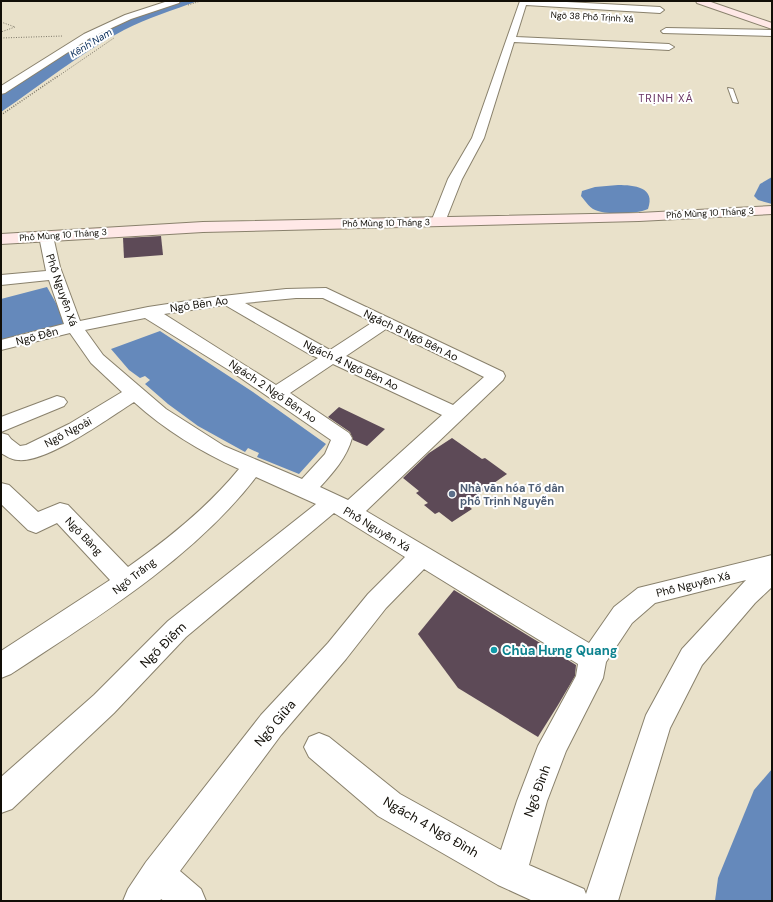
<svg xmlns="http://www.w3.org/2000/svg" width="773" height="902" viewBox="0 0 773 902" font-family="'DM Sans',sans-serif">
	<rect width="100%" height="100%" fill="#e9e1ca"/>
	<g fill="#6589bb">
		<path d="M 180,1 L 198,1 C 173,10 147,18 124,30 C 80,53 41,85 1,112 L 1,95 L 91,36 L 118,23 Z"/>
		<path d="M 772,177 L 772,204 L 758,200 L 754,196 L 760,184 Z"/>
		<path d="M 618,185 C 634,185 656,187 648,209 C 637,214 609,215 598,211 C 590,209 586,202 581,196 L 582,191 L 595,187 Z"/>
		<path d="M 47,287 L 66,321 L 64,325 L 30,335 L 28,332 L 16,336 L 17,338 L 1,342 L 1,299 Z"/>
		<path d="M 160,331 L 253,392 L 326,444 L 299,474 L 257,457 L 259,453 L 248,448 L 245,452 L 198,426 L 168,404 L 145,384 L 150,380 L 145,376 L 140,378 L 129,370 L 111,349 Z"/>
		<path d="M 772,769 L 772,901 L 715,901 L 718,878 L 754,790 Z"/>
	</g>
	<g fill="#5d4a57">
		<path d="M 161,236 L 163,255 L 124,258 L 123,238 Z"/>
		<path d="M 339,407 L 385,429 L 367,446 L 353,440 L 350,432 L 328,417 Z"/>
		<path d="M 452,438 L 482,459 L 485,458 L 507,474 L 465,503 L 472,509 L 452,522 L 439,512 L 435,514 L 424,505 L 428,503 L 416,493 L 419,491 L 403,478 L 429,453 Z"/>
		<path d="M 454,590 L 576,665 L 575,676 L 558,705 L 538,737 L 458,688 L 418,634 Z"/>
	</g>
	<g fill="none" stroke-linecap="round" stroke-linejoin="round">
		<defs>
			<path id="service" d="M 728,88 L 733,89 L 738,103 L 733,102 Z"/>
			<g id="minor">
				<path d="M 168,1 L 180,1 L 179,3 L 131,19 L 90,38 L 5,93 L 1,94 L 1,86 L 84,34 L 125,15 Z"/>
				<path d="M 520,1 L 548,1 L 660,7 L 664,10 L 660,13 L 526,5 L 516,37 L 669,44 L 674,47 L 669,50 L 514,42 L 484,138 L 462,179 L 445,222 L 443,225 L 438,226 L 433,225 L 431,222 L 448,179 L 472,138 Z"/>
				<path d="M 666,28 L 772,30 L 772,36 L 663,33 L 661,31 Z"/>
				<path d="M 46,232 L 51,233 L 53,236 L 60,267 L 80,321 L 148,307 L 214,297 L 286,289 L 326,288 L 503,372 L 505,376 L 503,380 L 366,511 L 589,643 L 614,607 L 638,588 L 772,555 L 772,587 L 755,603 L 702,665 L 670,728 L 618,901 L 533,901 L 498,885 L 378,816 L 309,757 L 304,747 L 309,737 L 319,733 L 329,737 L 400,794 L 501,850 L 517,801 L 538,746 L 576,676 L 578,664 L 424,569 L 386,608 L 346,659 L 281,735 L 180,871 L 201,889 L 206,901 L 164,901 L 161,899 L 160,901 L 123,901 L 128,889 L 146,862 L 261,715 L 328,643 L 368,594 L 405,557 L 334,513 L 186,637 L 114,713 L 12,809 L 1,813 L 1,777 L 94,695 L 168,621 L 316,504 L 256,477 C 194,558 95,619 11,674 L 1,678 L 1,651 L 110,580 L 57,523 L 36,533 L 28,530 L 1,504 L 1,483 L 9,485 L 38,512 L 60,503 L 68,505 L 128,567 C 168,539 208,507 239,469 C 201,452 165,430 134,402 C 109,418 47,463 18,460 C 12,460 6,456 1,453 L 1,433 L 8,435 L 11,439 L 20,446 L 26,445 L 69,424 L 122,392 L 91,363 L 70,333 L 1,350 L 1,340 L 64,324 L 49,280 L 1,285 L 1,275 L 46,271 L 39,236 L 41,233 ZM 296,298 L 323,298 L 373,322 L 330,350 L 245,303 ZM 225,305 L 309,354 L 318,358 L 276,385 L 164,314 ZM 145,318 L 232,372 L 331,440 L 325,454 L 302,479 L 224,446 L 166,409 L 103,355 L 85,330 ZM 386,329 L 484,377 L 453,405 L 346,356 ZM 333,364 L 442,415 L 348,500 L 320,487 C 333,473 347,457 352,438 L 349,433 L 290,393 ZM 746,580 L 682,649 L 646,715 L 586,894 L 584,889 L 529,865 L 547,801 L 566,751 L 603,678 L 606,662 L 632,623 L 655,603 Z"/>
				<path d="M 57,396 L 64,398 L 67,402 L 64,406 L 1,432 L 1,417 Z"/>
			</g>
			<g id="secondary">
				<path d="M 696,1 L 708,1 L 772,23 L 772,29 L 697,3 Z"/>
				<path d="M 772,206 L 772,214 L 639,221 L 203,232 L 1,244 L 1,234 L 203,222 L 639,213 Z"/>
			</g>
		</defs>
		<use href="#service" stroke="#89816c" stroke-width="2"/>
		<use href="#minor" stroke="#89816c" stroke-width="2"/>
		<use href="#secondary" stroke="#89816c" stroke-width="2"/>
		<g stroke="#7e7869" stroke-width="1" stroke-dasharray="1 1.5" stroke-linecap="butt">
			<path d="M 188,5 L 201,1"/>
			<path d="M 1,22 L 15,27 L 1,32"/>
			<path d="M 1,38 L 63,36"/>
			<path d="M 57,77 L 114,38"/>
		</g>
		<path stroke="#7e7869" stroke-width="1.5" stroke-dasharray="1 1.5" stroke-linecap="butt" d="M 1,115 L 58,76"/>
		<use href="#service" fill="#fff" fill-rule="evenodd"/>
		<use href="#minor" fill="#fff" fill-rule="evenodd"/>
		<use href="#secondary" fill="#ffe8e7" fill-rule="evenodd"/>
	</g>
	<circle fill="#5c6f8a" stroke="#fff" stroke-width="1.5" cx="452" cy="494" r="4"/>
	<circle fill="#0f9aa8" stroke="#fff" stroke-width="1.5" cx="494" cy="650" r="4"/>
	<g text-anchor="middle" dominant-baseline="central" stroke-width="4" stroke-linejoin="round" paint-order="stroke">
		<g font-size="9" fill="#110e07" stroke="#fff">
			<text transform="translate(592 17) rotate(3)">Ngõ 38 Phố Trịnh Xá</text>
			<text transform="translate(710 213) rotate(-3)">Phố Mùng 10 Tháng 3</text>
			<text transform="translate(386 223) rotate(-1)">Phố Mùng 10 Tháng 3</text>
			<text transform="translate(63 235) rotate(-4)">Phố Mùng 10 Tháng 3</text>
		</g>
		<g font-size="10" font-style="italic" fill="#052a58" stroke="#fff">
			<text transform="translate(91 43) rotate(-31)">Kênh Nam</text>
		</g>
		<g font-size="11" letter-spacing="1" fill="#6b3665" stroke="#fff">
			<text x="666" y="98">TRỊNH XÁ</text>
		</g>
		<g font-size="11" fill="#110e07" stroke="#fff">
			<text transform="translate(62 290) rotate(71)">Phố Nguyễn Xá</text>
			<text transform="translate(199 304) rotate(-8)">Ngõ Bên Ao</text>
			<text transform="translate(411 335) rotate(26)">Ngách 8 Ngõ Bên Ao</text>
			<text transform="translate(37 336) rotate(-15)">Ngõ Đền</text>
			<text transform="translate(351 365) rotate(25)">Ngách 4 Ngõ Bên Ao</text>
			<text transform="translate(273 391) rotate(34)">Ngách 2 Ngõ Bên Ao</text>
			<text transform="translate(68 432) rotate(-28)">Ngõ Ngoài</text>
			<text transform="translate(377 529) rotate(31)">Phố Nguyễn Xá</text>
			<text transform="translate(84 536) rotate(46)">Ngõ Bàng</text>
			<text transform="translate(134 576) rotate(-38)">Ngõ Trắng</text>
			<text transform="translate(693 584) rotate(-14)">Phố Nguyễn Xá</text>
		</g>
		<g font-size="11" font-weight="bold" fill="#4e5e75" stroke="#fff" text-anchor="start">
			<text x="460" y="488">Nhà văn hóa Tổ dân<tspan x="460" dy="13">phố Trịnh Nguyễn</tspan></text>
		</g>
		<g font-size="13" fill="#110e07" stroke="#fff">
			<text transform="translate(163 645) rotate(-45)">Ngõ Điếm</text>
			<text transform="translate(275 723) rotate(-50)">Ngõ Giữa</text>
			<text transform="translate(537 791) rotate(-70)">Ngõ Đình</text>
			<text transform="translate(431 827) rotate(30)">Ngách 4 Ngõ Đình</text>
		</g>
		<g font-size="13" font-weight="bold" fill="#0d838f" stroke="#fff" text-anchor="start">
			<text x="502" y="650">Chùa Hưng Quang</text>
		</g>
	</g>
	<rect width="773" height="902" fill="none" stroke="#110e07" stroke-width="4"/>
</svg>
